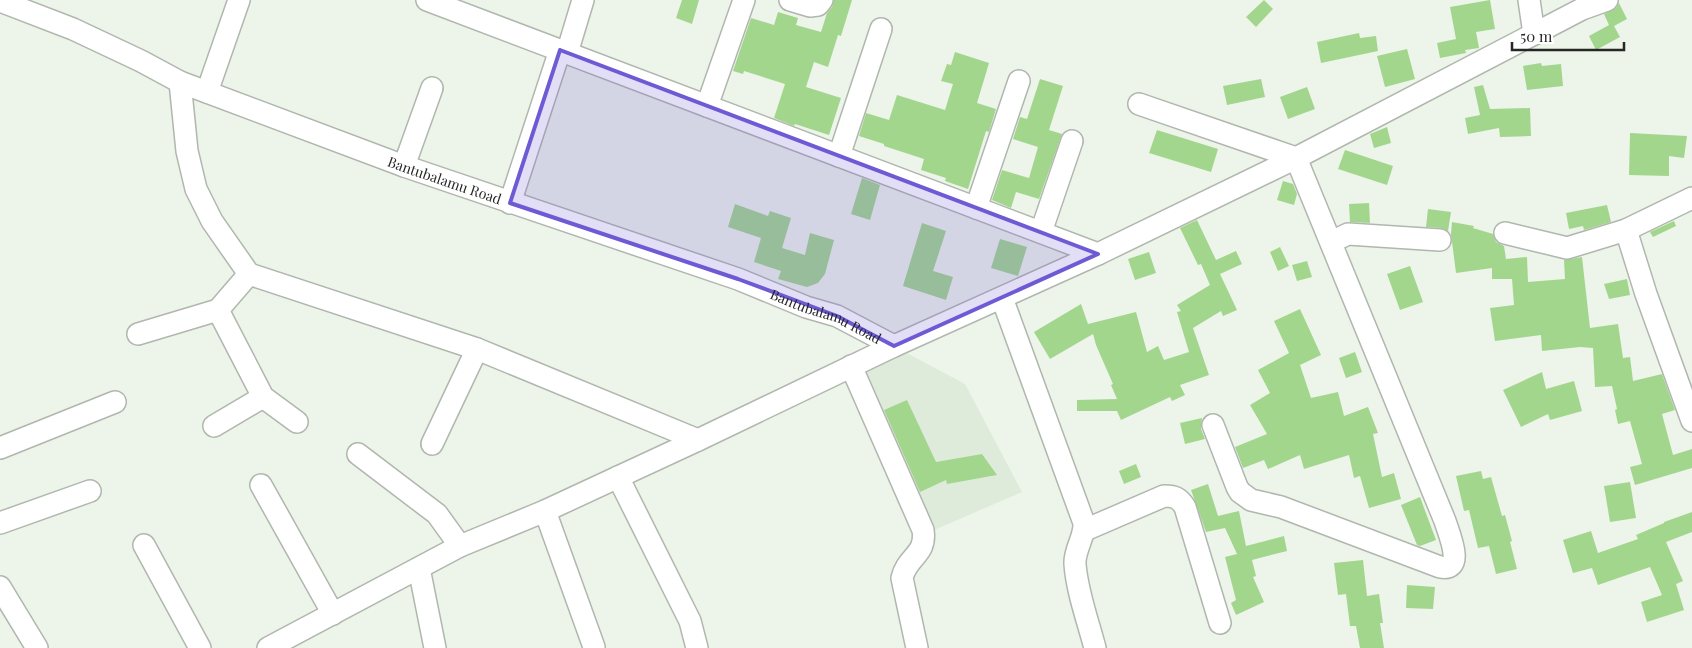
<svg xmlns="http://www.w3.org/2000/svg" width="1692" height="648" viewBox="0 0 1692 648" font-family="'Playfair Display',serif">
	<rect width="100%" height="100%" fill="#edf4ea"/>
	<path fill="#dfebda" d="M 903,351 L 965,384 L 1022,492 L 934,530 L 861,369 Z"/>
	<g fill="#a3d68d">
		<path d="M 682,0 L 699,0 L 692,24 L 676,18 Z"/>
		<path d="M 834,0 L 852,0 L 841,36 L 838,35 L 828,67 L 814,62 L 806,87 L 841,98 L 829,135 L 795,124 L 794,126 L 774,118 L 785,84 L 744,71 L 743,74 L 733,71 L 751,18 L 774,25 L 778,12 L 798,18 L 796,25 L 821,32 L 827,13 L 832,7 Z"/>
		<path d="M 1264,0 L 1273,9 L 1256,27 L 1246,17 Z"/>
		<path d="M 1490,0 L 1495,29 L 1476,32 L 1479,48 L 1465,50 L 1466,53 L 1440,58 L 1437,43 L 1456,39 L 1450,7 Z"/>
		<path d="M 1619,3 L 1627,19 L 1614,26 L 1620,37 L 1596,50 L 1589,36 L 1609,25 L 1604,14 L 1616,8 Z"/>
		<path d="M 1359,33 L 1360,38 L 1376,36 L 1378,51 L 1321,63 L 1317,42 Z"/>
		<path d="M 1407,49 L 1415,79 L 1385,87 L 1377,56 Z"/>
		<path d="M 955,52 L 989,63 L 977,103 L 996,109 L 989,132 L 986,131 L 968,189 L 945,181 L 946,178 L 921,170 L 924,159 L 884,146 L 884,144 L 859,136 L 866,113 L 889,120 L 897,95 L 945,110 L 953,84 L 941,81 L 947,64 L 951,65 Z"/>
		<path d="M 1541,63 L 1542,66 L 1561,64 L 1563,86 L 1527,90 L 1523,66 Z"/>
		<path d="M 1040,79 L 1063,86 L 1049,130 L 1062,134 L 1039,199 L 1016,192 L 1011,208 L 992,200 L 1002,170 L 1029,178 L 1038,147 L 1013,139 L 1020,117 L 1027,119 Z"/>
		<path d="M 1261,79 L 1265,97 L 1227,105 L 1223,86 Z"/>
		<path d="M 1483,85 L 1490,109 L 1530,108 L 1531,136 L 1500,137 L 1499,128 L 1468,134 L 1465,118 L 1480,115 L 1474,87 Z"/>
		<path d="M 1307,87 L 1315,109 L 1288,119 L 1280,97 Z"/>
		<path d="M 1387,127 L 1391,143 L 1374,148 L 1370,134 Z"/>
		<path d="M 1157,130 L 1218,149 L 1211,172 L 1149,153 Z"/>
		<path d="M 1630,133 L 1687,136 L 1684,158 L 1669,156 L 1669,176 L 1629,175 Z"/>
		<path d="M 1345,150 L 1393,166 L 1387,185 L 1338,169 Z"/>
		<path d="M 862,178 L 880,185 L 870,220 L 851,214 Z"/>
		<path d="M 1283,181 L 1293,184 L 1297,194 L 1294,205 L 1277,200 Z"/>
		<path d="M 1369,203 L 1370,223 L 1350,222 L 1349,204 Z"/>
		<path d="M 735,204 L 768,216 L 770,211 L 791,218 L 782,248 L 805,255 L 810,233 L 834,240 L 825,274 L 818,283 L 807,287 L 778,279 L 781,271 L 754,262 L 761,238 L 728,227 Z"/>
		<path d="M 1607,205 L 1611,222 L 1584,230 L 1583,226 L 1569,229 L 1566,213 Z"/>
		<path d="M 1428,209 L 1451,212 L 1448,231 L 1441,228 L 1426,227 Z"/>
		<path d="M 1197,220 L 1216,260 L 1236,251 L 1242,264 L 1220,274 L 1237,310 L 1223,316 L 1221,311 L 1193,328 L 1209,375 L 1180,385 L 1185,395 L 1172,401 L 1170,397 L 1121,420 L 1117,411 L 1077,411 L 1077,400 L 1117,399 L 1111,385 L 1113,384 L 1096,345 L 1093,334 L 1050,359 L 1034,332 L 1081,304 L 1088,324 L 1136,312 L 1147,352 L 1158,346 L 1164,360 L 1189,352 L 1177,312 L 1181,311 L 1177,305 L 1210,285 L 1201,264 L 1198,265 L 1180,228 Z"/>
		<path d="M 1674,221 L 1676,226 L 1653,237 L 1650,232 Z"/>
		<path d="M 1452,222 L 1474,226 L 1473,228 L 1493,234 L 1496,242 L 1504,246 L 1506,259 L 1527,257 L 1528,282 L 1565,279 L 1564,260 L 1582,257 L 1590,328 L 1618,324 L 1623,358 L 1630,357 L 1633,381 L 1662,374 L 1675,410 L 1662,414 L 1673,455 L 1692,449 L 1692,468 L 1635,485 L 1630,467 L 1642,464 L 1630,421 L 1618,424 L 1615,410 L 1617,409 L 1612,386 L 1595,387 L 1593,348 L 1580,347 L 1542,351 L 1541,335 L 1495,341 L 1490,308 L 1514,305 L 1512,279 L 1492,279 L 1492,268 L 1456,273 L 1451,234 Z"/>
		<path d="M 922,223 L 946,231 L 933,271 L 953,277 L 946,300 L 903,286 Z"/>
		<path d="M 1000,239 L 1027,247 L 1018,276 L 991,268 Z"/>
		<path d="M 1280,247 L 1289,266 L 1278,271 L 1270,252 Z"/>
		<path d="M 1149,252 L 1156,273 L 1135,280 L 1128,259 Z"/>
		<path d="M 1307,261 L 1312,277 L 1297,281 L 1292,265 Z"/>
		<path d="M 1410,266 L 1423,302 L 1400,310 L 1387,274 Z"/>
		<path d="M 1627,279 L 1630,295 L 1609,299 L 1604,284 Z"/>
		<path d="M 1300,309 L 1321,355 L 1300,365 L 1311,398 L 1338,392 L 1344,416 L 1368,407 L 1378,433 L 1373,434 L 1382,477 L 1394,473 L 1401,499 L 1369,508 L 1360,476 L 1354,478 L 1349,455 L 1304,469 L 1300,455 L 1268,469 L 1264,460 L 1243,468 L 1235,447 L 1267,434 L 1250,405 L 1270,393 L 1258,370 L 1289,353 L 1274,321 Z"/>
		<path d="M 1355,352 L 1362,372 L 1346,378 L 1339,358 Z"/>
		<path d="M 1542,372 L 1546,389 L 1574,381 L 1582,411 L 1550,420 L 1548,414 L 1521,427 L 1503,390 Z"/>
		<path d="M 907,400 L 936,462 L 982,454 L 997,475 L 947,484 L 946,480 L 920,492 L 884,410 Z"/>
		<path d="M 1202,418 L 1201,429 L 1205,439 L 1185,444 L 1180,423 Z"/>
		<path d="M 1136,464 L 1141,477 L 1124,484 L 1119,471 Z"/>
		<path d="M 1481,471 L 1483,479 L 1491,477 L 1502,516 L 1505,515 L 1512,541 L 1510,542 L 1517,569 L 1496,574 L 1489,546 L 1478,548 L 1469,510 L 1464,511 L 1456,476 Z"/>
		<path d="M 1630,482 L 1636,518 L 1610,522 L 1604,486 Z"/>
		<path d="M 1208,484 L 1218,516 L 1239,511 L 1246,546 L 1284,536 L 1287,551 L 1252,560 L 1256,576 L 1253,577 L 1264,602 L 1236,615 L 1231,603 L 1236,600 L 1225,557 L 1237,554 L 1225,528 L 1206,532 L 1191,490 Z"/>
		<path d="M 1420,497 L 1436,540 L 1420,546 L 1417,545 L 1401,505 Z"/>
		<path d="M 1692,512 L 1692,532 L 1666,542 L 1683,581 L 1676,584 L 1684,610 L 1647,622 L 1641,602 L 1662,595 L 1650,567 L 1598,585 L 1592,568 L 1573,573 L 1563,540 L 1591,531 L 1598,553 L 1638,539 L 1636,535 L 1664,523 L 1664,522 Z"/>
		<path d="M 1363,560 L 1367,596 L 1379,594 L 1383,623 L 1380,623 L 1384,648 L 1360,648 L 1356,626 L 1350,626 L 1346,594 L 1338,595 L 1334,563 Z"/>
		<path d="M 1407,585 L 1435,587 L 1433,609 L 1406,608 Z"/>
	</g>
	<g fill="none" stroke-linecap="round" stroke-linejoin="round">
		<defs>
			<g id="minor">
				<path d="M 427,0 L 1098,254"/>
				<path d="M 790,0 L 810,6 L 818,5 L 822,0"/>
				<path id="s1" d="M 0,1 L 73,29 L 141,61 L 180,82 L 404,166 L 738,279 L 806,307 L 837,316 L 894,346"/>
				<path d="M 1534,34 L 1582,9 L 1607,0"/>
				<path d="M 567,53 L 583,0"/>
				<path d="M 180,82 L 187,151 L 196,189 L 212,221 L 249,274 L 477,349 L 698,440"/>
				<path d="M 207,92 L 239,0"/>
				<path d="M 1139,104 L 1296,158 L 1445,521 C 1449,534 1466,572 1440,567 L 1281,507 L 1251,500 L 1240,492 L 1237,487 L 1213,425"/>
				<path d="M 707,106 L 744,0"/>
				<path d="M 839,156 L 881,29"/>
				<path d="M 404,166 L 432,88"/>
				<path d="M 510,203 L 560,50"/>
				<path d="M 976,208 L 1019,81"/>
				<path d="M 1626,230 L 1646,294 L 1692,421"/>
				<path d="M 1041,232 L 1072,141"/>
				<path d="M 1505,233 L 1567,248 L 1626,230 L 1692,198"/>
				<path d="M 1331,242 L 1348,234 L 1440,240"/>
				<path d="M 1002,298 L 1084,523 C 1085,537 1074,550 1075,564 C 1077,592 1088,621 1095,648"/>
				<path d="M 218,310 L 263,397 L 297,422"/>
				<path d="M 138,334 L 218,310 L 249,274"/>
				<path d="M 851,366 L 923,530 C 927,555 907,556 902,578 L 917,648"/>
				<path d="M 214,426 L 263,397"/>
				<path d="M 432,444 L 477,349"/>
				<path d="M 0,448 L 115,402"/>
				<path d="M 358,454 L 437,514 L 460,546"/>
				<path d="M 618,477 L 690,621 L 697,648"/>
				<path d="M 261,485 L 333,614"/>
				<path d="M 545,511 L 594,647"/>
				<path d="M 0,523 L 90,491"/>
				<path d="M 1085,530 L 1164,496 C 1175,496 1179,498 1185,507 L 1220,623"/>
				<path d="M 144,545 L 200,648"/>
				<path d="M 419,568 L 435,648"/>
				<path d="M 0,587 L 37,648"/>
				<path d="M 268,648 L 460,546 L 545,511 L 698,440 L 894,346 L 1098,254 L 1296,158 L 1534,34 L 1529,0"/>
			</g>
		</defs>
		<use href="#minor" stroke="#b0b7ae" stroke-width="24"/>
		<use href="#minor" stroke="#fff" stroke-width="21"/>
	</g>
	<path fill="#6e5ad4" fill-opacity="0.2" stroke="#6e5ad4" stroke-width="4" stroke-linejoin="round" d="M 560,50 L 1098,254 L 894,346 L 837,316 L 738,279 L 510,203 Z"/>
	<g text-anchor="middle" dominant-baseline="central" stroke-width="4.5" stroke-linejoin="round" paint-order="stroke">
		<g font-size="14" fill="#252724" stroke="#fff">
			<text stroke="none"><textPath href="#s1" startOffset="480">Bantubalamu Road</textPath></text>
			<text stroke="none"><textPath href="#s1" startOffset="885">Bantubalamu Road</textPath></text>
		</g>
	</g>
	<path d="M1512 42v8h112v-8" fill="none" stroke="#252724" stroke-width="2.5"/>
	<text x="1520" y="42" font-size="15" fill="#252724" stroke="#ffffff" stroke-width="4" paint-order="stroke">50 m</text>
</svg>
